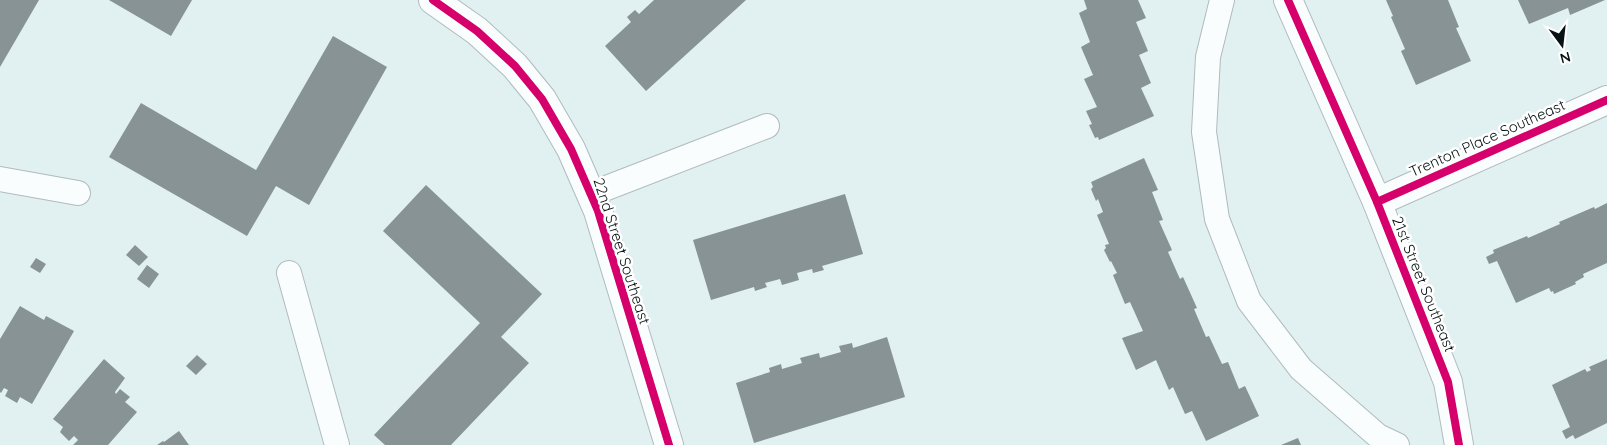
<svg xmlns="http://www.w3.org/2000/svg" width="1607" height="445" viewBox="0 0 1607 445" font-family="Quicksand,sans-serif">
	<rect width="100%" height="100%" fill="#e1f0f1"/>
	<g fill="#879394">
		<path d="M 0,0 L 39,0 L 0,67 Z"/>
		<path d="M 109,0 L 192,0 L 171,36 Z"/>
		<path d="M 654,0 L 746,0 L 646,91 L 605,46 L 631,22 L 627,17 L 635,10 L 639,14 Z"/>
		<path d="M 1084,0 L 1138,0 L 1146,18 L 1136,22 L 1148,51 L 1139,55 L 1151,83 L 1141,88 L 1154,116 L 1099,140 L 1098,137 L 1095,138 L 1089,125 L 1092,124 L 1086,111 L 1097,107 L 1084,79 L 1093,75 L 1081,47 L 1090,42 L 1079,13 L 1087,9 Z"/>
		<path d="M 1386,0 L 1448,0 L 1459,27 L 1456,28 L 1471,61 L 1416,85 L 1401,51 L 1405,49 L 1391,17 L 1393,16 Z"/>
		<path d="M 1518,0 L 1605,0 L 1570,15 L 1568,8 L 1529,24 Z"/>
		<path d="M 333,36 L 387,67 L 309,205 L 276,186 L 247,236 L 109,157 L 141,103 L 256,170 Z"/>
		<path d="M 1144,158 L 1158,190 L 1152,192 L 1163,220 L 1159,221 L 1172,250 L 1168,252 L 1180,279 L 1183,277 L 1197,308 L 1194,309 L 1206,337 L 1209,336 L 1222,364 L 1228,362 L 1239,389 L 1245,386 L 1259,416 L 1206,441 L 1192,411 L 1185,414 L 1173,387 L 1169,390 L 1156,360 L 1136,370 L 1122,338 L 1143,331 L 1130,302 L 1125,304 L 1113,275 L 1117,273 L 1111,261 L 1110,262 L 1104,250 L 1106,248 L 1105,245 L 1109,244 L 1097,215 L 1103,212 L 1098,199 L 1096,201 L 1091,189 L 1093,187 L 1091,182 Z"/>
		<path d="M 426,185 L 542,294 L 501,337 L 529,363 L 451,445 L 385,445 L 374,435 L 480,323 L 383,231 Z"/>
		<path d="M 845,194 L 863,254 L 822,266 L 824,270 L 813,273 L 812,269 L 797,273 L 799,280 L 782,285 L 780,279 L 765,283 L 767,287 L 755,291 L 754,287 L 711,300 L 693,240 Z"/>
		<path d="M 1607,203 L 1607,263 L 1583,274 L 1584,277 L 1575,282 L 1576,284 L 1554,294 L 1553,291 L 1551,292 L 1549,288 L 1516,303 L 1497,261 L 1489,264 L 1486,257 L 1494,253 L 1493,250 L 1527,236 L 1528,238 L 1560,224 L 1559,222 L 1594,207 L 1595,209 Z"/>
		<path d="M 135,245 L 148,257 L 139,266 L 126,255 Z"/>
		<path d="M 36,258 L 46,264 L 40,273 L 30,267 Z"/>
		<path d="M 147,265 L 159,274 L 149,288 L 137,279 Z"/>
		<path d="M 20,306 L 44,320 L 46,316 L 74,331 L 32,404 L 20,397 L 17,403 L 5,396 L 8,390 L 4,388 L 1,393 L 0,392 L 0,339 Z"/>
		<path d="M 887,337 L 905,397 L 754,443 L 736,383 L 770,372 L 769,368 L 781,364 L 782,369 L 802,363 L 800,358 L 819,353 L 820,358 L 841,352 L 839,346 L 852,343 L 853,348 Z"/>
		<path d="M 197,355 L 207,364 L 196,375 L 186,366 Z"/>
		<path d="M 104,359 L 125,378 L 115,392 L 116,394 L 120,389 L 130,397 L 125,402 L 137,412 L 108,445 L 73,445 L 78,440 L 74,436 L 69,441 L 60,432 L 63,427 L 53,419 Z"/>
		<path d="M 1607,359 L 1607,423 L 1575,439 L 1573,435 L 1566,439 L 1562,431 L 1570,427 L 1552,385 L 1585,369 L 1587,372 L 1591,370 L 1589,367 Z"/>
		<path d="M 179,431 L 189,445 L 157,445 L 163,441 L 164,442 Z"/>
		<path d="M 1298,438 L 1301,445 L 1281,445 Z"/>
	</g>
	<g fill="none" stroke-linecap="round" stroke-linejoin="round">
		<defs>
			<g id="service">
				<path d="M 1222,0 L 1208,57 L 1204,132 L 1217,219 L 1249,301 L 1301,369 L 1378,436 L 1397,445"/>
				<path d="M 0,179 L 78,193"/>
				<path d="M 591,194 L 767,126"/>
				<path d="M 289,273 L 337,445"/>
			</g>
			<g id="minor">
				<path d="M 433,0 L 477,31 L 515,66 L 542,99 L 571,149 L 598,211 L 669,445"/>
				<path d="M 1288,0 L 1377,202 L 1448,382 L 1459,445"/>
				<path d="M 1377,202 L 1607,100"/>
			</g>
		</defs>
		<use href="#service" stroke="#b0bbbc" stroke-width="26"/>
		<use href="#minor" stroke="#b0bbbc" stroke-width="30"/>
		<use href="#service" stroke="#fafdfd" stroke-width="24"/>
		<use href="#minor" stroke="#fafdfd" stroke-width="28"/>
		<defs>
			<g id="cycleway">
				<path d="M 433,0 L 477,31 L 515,66 L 542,99 L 571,149 L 598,211 L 669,445"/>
				<path d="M 1288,0 L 1377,202 L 1448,382 L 1459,445"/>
				<path d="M 1377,202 L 1607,100"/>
			</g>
		</defs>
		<use href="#cycleway" stroke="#fff" stroke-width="11"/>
		<use href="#cycleway" stroke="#d6006c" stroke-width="8"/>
	</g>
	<g text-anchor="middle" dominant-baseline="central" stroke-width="5" stroke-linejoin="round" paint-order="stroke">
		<g font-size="15" fill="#081212" stroke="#fff">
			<text transform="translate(1487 138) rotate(-24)">Trenton Place Southeast</text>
			<text transform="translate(622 251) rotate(72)">22nd Street Southeast</text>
			<text transform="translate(1424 284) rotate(68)">21st Street Southeast</text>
		</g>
	</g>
	<g transform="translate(1562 45) rotate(165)" stroke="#ffffff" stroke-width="4" paint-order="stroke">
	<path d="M0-4L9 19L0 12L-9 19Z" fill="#081212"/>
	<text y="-8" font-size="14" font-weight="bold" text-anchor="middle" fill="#081212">N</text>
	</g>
</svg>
